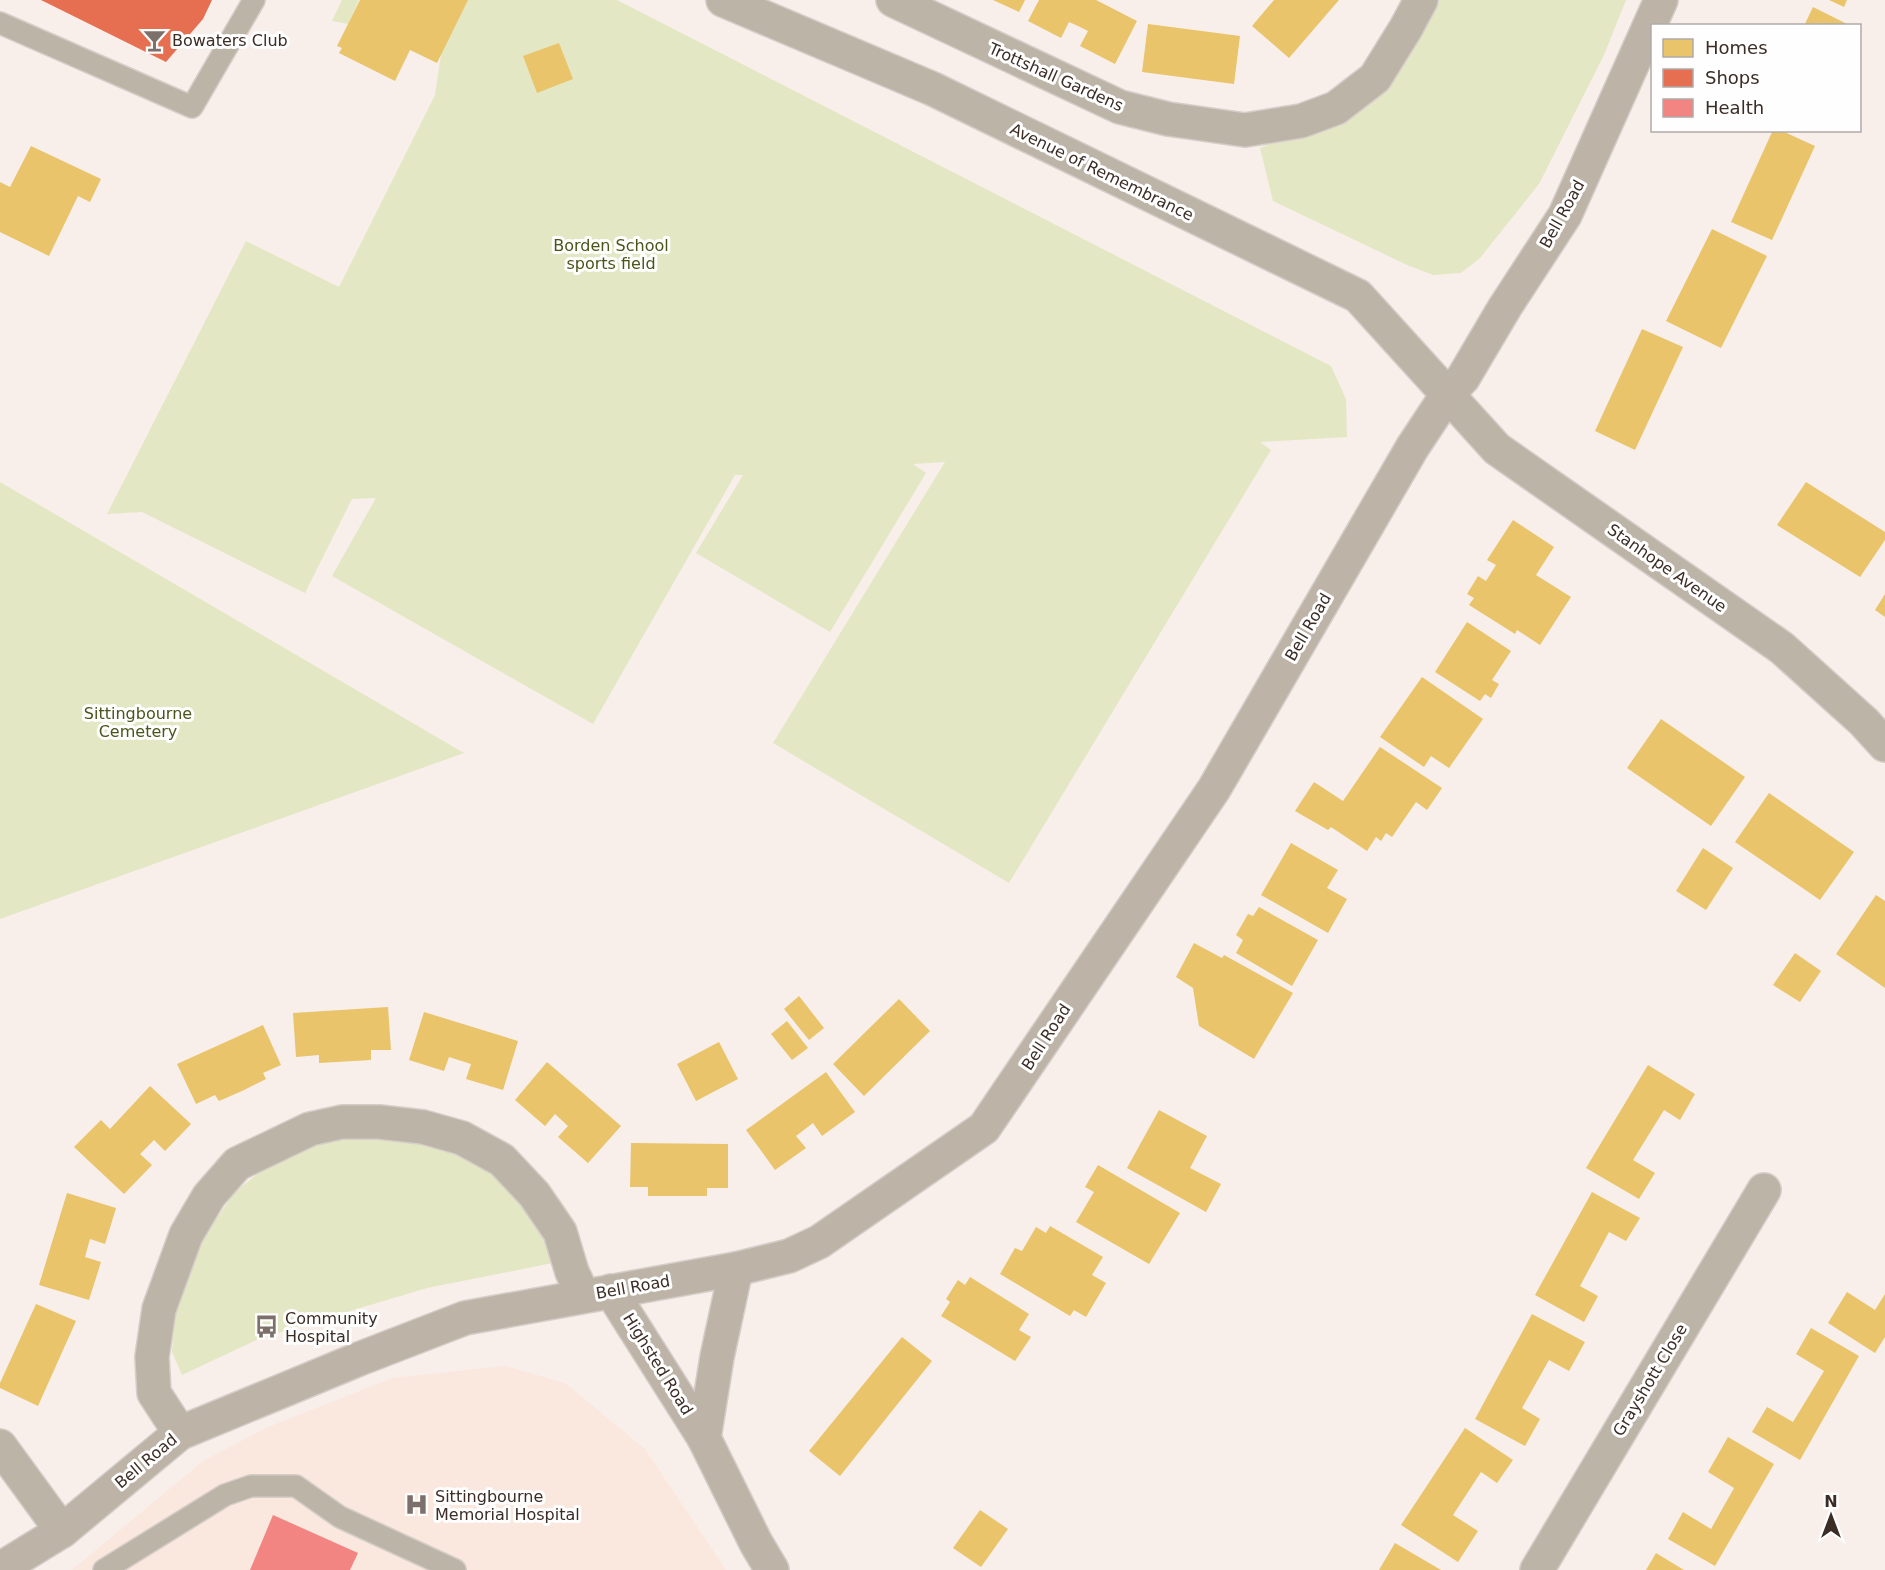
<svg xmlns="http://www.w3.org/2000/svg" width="1885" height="1570" viewBox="0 0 1885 1570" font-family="'DejaVu Sans',sans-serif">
	<rect width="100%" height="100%" fill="#f8efeb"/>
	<path fill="#fae7de" d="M 505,1366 L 565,1383 L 645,1449 L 726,1570 L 72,1570 L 203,1461 L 266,1428 L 392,1378 Z"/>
	<g fill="#e3e7c4">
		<path d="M 342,0 L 359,0 L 348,24 L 332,21 Z"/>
		<path d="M 449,0 L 617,0 L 1331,366 L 1346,399 L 1347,437 L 1260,442 L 1271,450 L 1009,883 L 773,743 L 945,462 L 913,464 L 926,473 L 830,632 L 696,553 L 743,475 L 735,475 L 593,724 L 332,576 L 376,498 L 352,499 L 305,593 L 142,512 L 107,514 L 246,241 L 339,287 L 435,95 Z"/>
		<path d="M 1434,0 L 1626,0 L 1604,55 L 1539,184 L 1480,258 L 1461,273 L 1433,275 L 1407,265 L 1273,201 L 1260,148 L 1332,120 L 1371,96 L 1398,72 Z"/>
		<path d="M 0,482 L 464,753 L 0,919 Z"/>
		<path d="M 404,1134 L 465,1154 L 507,1179 L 541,1216 L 553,1263 L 427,1288 L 340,1314 L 261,1338 L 182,1375 L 172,1352 L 175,1316 L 182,1285 L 192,1254 L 235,1192 L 277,1158 L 301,1148 L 364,1136 Z"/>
	</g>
	<g fill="#e9c46a">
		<path d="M 360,0 L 468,0 L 437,63 L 410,50 L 395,81 L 339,53 L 342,48 L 337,46 Z"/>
		<path d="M 993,0 L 1025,0 L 1019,12 Z"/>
		<path d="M 1039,0 L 1096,0 L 1137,21 L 1115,64 L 1080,46 L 1088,31 L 1078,26 L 1069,22 L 1061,38 L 1028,21 Z"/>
		<path d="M 1274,0 L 1339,0 L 1289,58 L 1252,26 Z"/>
		<path d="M 1829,0 L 1847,0 L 1844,7 Z"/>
		<path d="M 1813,7 L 1851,26 L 1804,26 Z"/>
		<path d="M 1148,24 L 1240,36 L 1234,84 L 1142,72 Z"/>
		<path d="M 559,43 L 573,79 L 537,93 L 523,56 Z"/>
		<path d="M 1773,130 L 1780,130 L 1815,146 L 1772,240 L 1731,222 Z"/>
		<path d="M 31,146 L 101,179 L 90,202 L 78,196 L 49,256 L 0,232 L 0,182 L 10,187 Z"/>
		<path d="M 1712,229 L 1767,256 L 1721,348 L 1666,321 Z"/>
		<path d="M 1642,329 L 1683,347 L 1635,450 L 1595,431 Z"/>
		<path d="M 1806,482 L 1885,532 L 1885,540 L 1860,577 L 1777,525 Z"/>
		<path d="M 1513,520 L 1554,547 L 1536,575 L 1571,597 L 1540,645 L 1517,630 L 1515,634 L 1469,605 L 1474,598 L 1467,594 L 1478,576 L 1486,581 L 1496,565 L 1487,560 Z"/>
		<path d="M 1885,594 L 1885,617 L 1875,610 Z"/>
		<path d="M 1467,622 L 1511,651 L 1492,680 L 1499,684 L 1491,698 L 1485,694 L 1480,701 L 1435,672 Z"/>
		<path d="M 1422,677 L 1483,719 L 1449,768 L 1431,756 L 1424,767 L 1380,737 Z"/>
		<path d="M 1661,719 L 1745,777 L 1711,826 L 1627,768 Z"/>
		<path d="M 1380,747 L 1442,788 L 1427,810 L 1416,802 L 1392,837 L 1386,833 L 1381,841 L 1376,837 L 1367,851 L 1331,827 L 1328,830 L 1295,811 L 1314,782 L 1343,801 Z"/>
		<path d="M 1769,793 L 1854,852 L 1820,900 L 1735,842 Z"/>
		<path d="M 1291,843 L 1338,870 L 1327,888 L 1347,899 L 1328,933 L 1261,895 Z"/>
		<path d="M 1703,848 L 1733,868 L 1706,910 L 1676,891 Z"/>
		<path d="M 1876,895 L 1885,901 L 1885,988 L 1836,954 Z"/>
		<path d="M 1259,907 L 1318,940 L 1292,986 L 1236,953 L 1243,940 L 1236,935 L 1248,914 L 1253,916 Z"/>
		<path d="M 1194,943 L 1222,958 L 1224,955 L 1293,993 L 1254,1059 L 1199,1026 L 1193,988 L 1176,977 Z"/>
		<path d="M 1795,953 L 1821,971 L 1800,1002 L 1773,985 Z"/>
		<path d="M 799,996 L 824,1028 L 809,1040 L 784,1009 Z"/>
		<path d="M 899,999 L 930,1031 L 864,1096 L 833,1064 Z"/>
		<path d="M 388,1007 L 391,1050 L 371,1050 L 371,1060 L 319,1063 L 319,1055 L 296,1057 L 293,1013 Z"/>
		<path d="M 424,1012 L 518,1041 L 503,1090 L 466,1079 L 471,1064 L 449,1057 L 444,1071 L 409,1060 Z"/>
		<path d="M 787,1021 L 808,1048 L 792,1060 L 771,1034 Z"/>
		<path d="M 263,1025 L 281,1065 L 263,1073 L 266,1079 L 242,1091 L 219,1101 L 215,1095 L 196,1104 L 177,1064 Z"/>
		<path d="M 719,1042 L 738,1079 L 696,1101 L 677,1064 Z"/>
		<path d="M 547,1062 L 621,1126 L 588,1163 L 558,1137 L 568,1126 L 555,1114 L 545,1126 L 515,1100 Z"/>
		<path d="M 1648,1065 L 1695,1094 L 1680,1120 L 1664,1110 L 1633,1160 L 1655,1173 L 1639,1199 L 1586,1168 Z"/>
		<path d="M 826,1072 L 855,1112 L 822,1136 L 813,1123 L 796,1136 L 806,1148 L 775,1170 L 746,1130 Z"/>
		<path d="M 150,1086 L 191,1124 L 165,1151 L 154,1140 L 140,1154 L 152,1165 L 124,1194 L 74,1147 L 101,1120 L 110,1129 Z"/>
		<path d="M 1159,1110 L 1207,1136 L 1190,1168 L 1221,1184 L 1206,1212 L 1127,1168 Z"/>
		<path d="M 631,1143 L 728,1144 L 728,1188 L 707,1188 L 707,1196 L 648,1196 L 648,1187 L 630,1187 Z"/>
		<path d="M 1098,1165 L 1180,1213 L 1149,1264 L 1076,1222 L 1094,1192 L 1085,1187 Z"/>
		<path d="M 1592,1192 L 1640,1218 L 1626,1241 L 1609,1232 L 1580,1286 L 1598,1296 L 1584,1322 L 1535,1295 Z"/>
		<path d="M 67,1193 L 116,1208 L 105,1244 L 90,1239 L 85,1257 L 101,1262 L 89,1300 L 39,1285 Z"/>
		<path d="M 1050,1226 L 1103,1257 L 1092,1275 L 1106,1283 L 1086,1317 L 1074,1310 L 1070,1316 L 1000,1274 L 1015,1248 L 1022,1251 L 1036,1227 L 1046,1233 Z"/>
		<path d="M 970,1277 L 1029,1314 L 1019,1330 L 1031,1337 L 1015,1361 L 941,1316 L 950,1302 L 946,1299 L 958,1280 L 965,1285 Z"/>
		<path d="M 1847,1292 L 1875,1310 L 1885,1294 L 1885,1337 L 1875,1353 L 1828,1323 Z"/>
		<path d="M 36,1304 L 76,1321 L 38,1406 L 0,1388 L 0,1383 Z"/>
		<path d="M 1532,1314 L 1585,1342 L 1569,1371 L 1549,1360 L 1522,1408 L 1540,1419 L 1525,1446 L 1475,1419 Z"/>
		<path d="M 1811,1328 L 1859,1356 L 1800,1460 L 1752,1432 L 1767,1407 L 1793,1422 L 1824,1371 L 1796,1354 Z"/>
		<path d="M 902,1337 L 932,1361 L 840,1476 L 809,1451 Z"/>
		<path d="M 1465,1428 L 1513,1460 L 1497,1483 L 1481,1472 L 1453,1515 L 1478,1531 L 1458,1562 L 1401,1525 Z"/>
		<path d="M 1728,1437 L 1774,1464 L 1715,1566 L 1668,1539 L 1683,1512 L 1711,1529 L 1734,1488 L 1708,1472 Z"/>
		<path d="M 980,1510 L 1008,1529 L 981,1567 L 953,1548 Z"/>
		<path d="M 1395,1543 L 1441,1570 L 1379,1570 Z"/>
		<path d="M 1656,1553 L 1684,1570 L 1646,1570 Z"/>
	</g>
	<path fill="#e76f51" d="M 41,0 L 212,0 L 203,19 L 166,62 Z"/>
	<path fill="#f28482" d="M 273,1515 L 358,1553 L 350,1570 L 250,1570 Z"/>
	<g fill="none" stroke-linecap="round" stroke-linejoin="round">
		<defs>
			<g id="lane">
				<path d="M 0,23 L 192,107 L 254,0"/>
				<path d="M 104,1570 L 225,1495 L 251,1486 L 296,1486 L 340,1517 L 455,1570"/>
			</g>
			<g id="street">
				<path d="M 723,0 L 933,89 L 1358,296 L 1497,449 L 1782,648 L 1864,722 L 1885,745"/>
				<path d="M 893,0 L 1120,107 L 1168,119 L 1245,130 L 1301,121 L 1336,108 L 1375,78 L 1406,28 L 1421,0"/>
				<path d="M 180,1433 L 154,1393 L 152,1357 L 159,1309 L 186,1235 L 209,1196 L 237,1164 L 310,1129 L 342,1122 L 379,1122 L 423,1127 L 462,1138 L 502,1160 L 534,1194 L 560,1232 L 572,1272 L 583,1295"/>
				<path d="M 0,1446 L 62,1531"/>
				<path d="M 1537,1570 L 1764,1190"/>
			</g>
			<g id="secondary">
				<path d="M 611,1291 L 704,1438 L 756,1543 L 772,1570"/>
				<path d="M 704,1438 L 717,1357 L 736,1269"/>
				<path d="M 0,1569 L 62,1531 L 180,1433 L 359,1359 L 465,1318 L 736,1269 L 789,1256 L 819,1242 L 984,1128 L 1214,789 L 1412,448 L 1447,395 L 1463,378 L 1505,307 L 1565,215 L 1661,0"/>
			</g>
		</defs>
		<use href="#lane" stroke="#d5cdc8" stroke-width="24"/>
		<use href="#street" stroke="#d5cdc8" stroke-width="36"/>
		<use href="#secondary" stroke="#d5cdc8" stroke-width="36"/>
		<use href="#lane" stroke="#bdb4a8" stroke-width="21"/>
		<use href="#street" stroke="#bdb4a8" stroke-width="33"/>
		<use href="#secondary" stroke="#bdb4a7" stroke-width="33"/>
	</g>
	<defs>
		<symbol id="bar-bare" viewBox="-9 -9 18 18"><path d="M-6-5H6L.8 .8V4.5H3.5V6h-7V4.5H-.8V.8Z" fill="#7d706b" stroke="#fefefe" stroke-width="2.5" paint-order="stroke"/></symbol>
		<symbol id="bus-bare" viewBox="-9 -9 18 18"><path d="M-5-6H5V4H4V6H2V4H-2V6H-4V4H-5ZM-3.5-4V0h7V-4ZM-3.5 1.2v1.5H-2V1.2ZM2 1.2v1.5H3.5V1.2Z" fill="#7d706b" stroke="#fefefe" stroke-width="2.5" paint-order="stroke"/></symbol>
		<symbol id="hospital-bare" viewBox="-9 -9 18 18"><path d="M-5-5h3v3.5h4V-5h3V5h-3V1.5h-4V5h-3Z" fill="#7d706b" stroke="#fefefe" stroke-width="2.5" paint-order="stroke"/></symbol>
	</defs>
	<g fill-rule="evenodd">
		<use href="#bar-bare" x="138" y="24" width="33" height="33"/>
		<use href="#bus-bare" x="250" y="1310" width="33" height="33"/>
		<use href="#hospital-bare" x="400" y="1488" width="33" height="33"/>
	</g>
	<g text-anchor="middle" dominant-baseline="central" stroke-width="6" stroke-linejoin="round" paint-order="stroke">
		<g font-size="16" fill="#3b2c26" stroke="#fefefe" text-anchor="start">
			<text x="172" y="40">Bowaters Club</text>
			<text x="285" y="1318">Community<tspan x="285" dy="18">Hospital</tspan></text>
			<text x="435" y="1496">Sittingbourne<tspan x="435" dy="18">Memorial Hospital</tspan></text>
		</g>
		<g font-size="16" fill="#3b2c26" stroke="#fefefe">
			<text transform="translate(1056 77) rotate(24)">Trottshall Gardens</text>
			<text transform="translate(1102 172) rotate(26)">Avenue of Remembrance</text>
			<text transform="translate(1562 214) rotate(-61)">Bell Road</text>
			<text transform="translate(1667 568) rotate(35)">Stanhope Avenue</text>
			<text transform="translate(1308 627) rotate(-60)">Bell Road</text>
			<text transform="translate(1046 1037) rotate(-57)">Bell Road</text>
			<text transform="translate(633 1287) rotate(-10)">Bell Road</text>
			<text transform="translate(658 1364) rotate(58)">Highsted Road</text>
			<text transform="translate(1650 1380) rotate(-59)">Grayshott Close</text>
			<text transform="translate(146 1461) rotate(-40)">Bell Road</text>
		</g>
		<g font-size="16" fill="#4a5619" stroke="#fefefe">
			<text x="611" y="245">Borden School<tspan x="611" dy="18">sports field</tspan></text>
			<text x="138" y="713">Sittingbourne<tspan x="138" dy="18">Cemetery</tspan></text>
		</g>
	</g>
	<rect x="1651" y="24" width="210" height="108" fill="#fefefe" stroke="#b0aaa8" stroke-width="1.5"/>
	<rect x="1663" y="39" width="30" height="18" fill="#e9c46a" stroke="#b0aaa8" stroke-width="1.5"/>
	<text x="1705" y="54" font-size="18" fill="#3b2c26">Homes</text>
	<rect x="1663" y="69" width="30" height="18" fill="#e76f51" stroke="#b0aaa8" stroke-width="1.5"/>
	<text x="1705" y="84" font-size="18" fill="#3b2c26">Shops</text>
	<rect x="1663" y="99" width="30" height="18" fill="#f28482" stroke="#b0aaa8" stroke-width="1.5"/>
	<text x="1705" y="114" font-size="18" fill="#3b2c26">Health</text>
	<g transform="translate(1831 1516)" stroke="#fefefe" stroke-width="4.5" paint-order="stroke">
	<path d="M0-4.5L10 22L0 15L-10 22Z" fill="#3b2c26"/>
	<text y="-9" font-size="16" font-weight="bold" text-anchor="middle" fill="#3b2c26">N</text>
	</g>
</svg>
